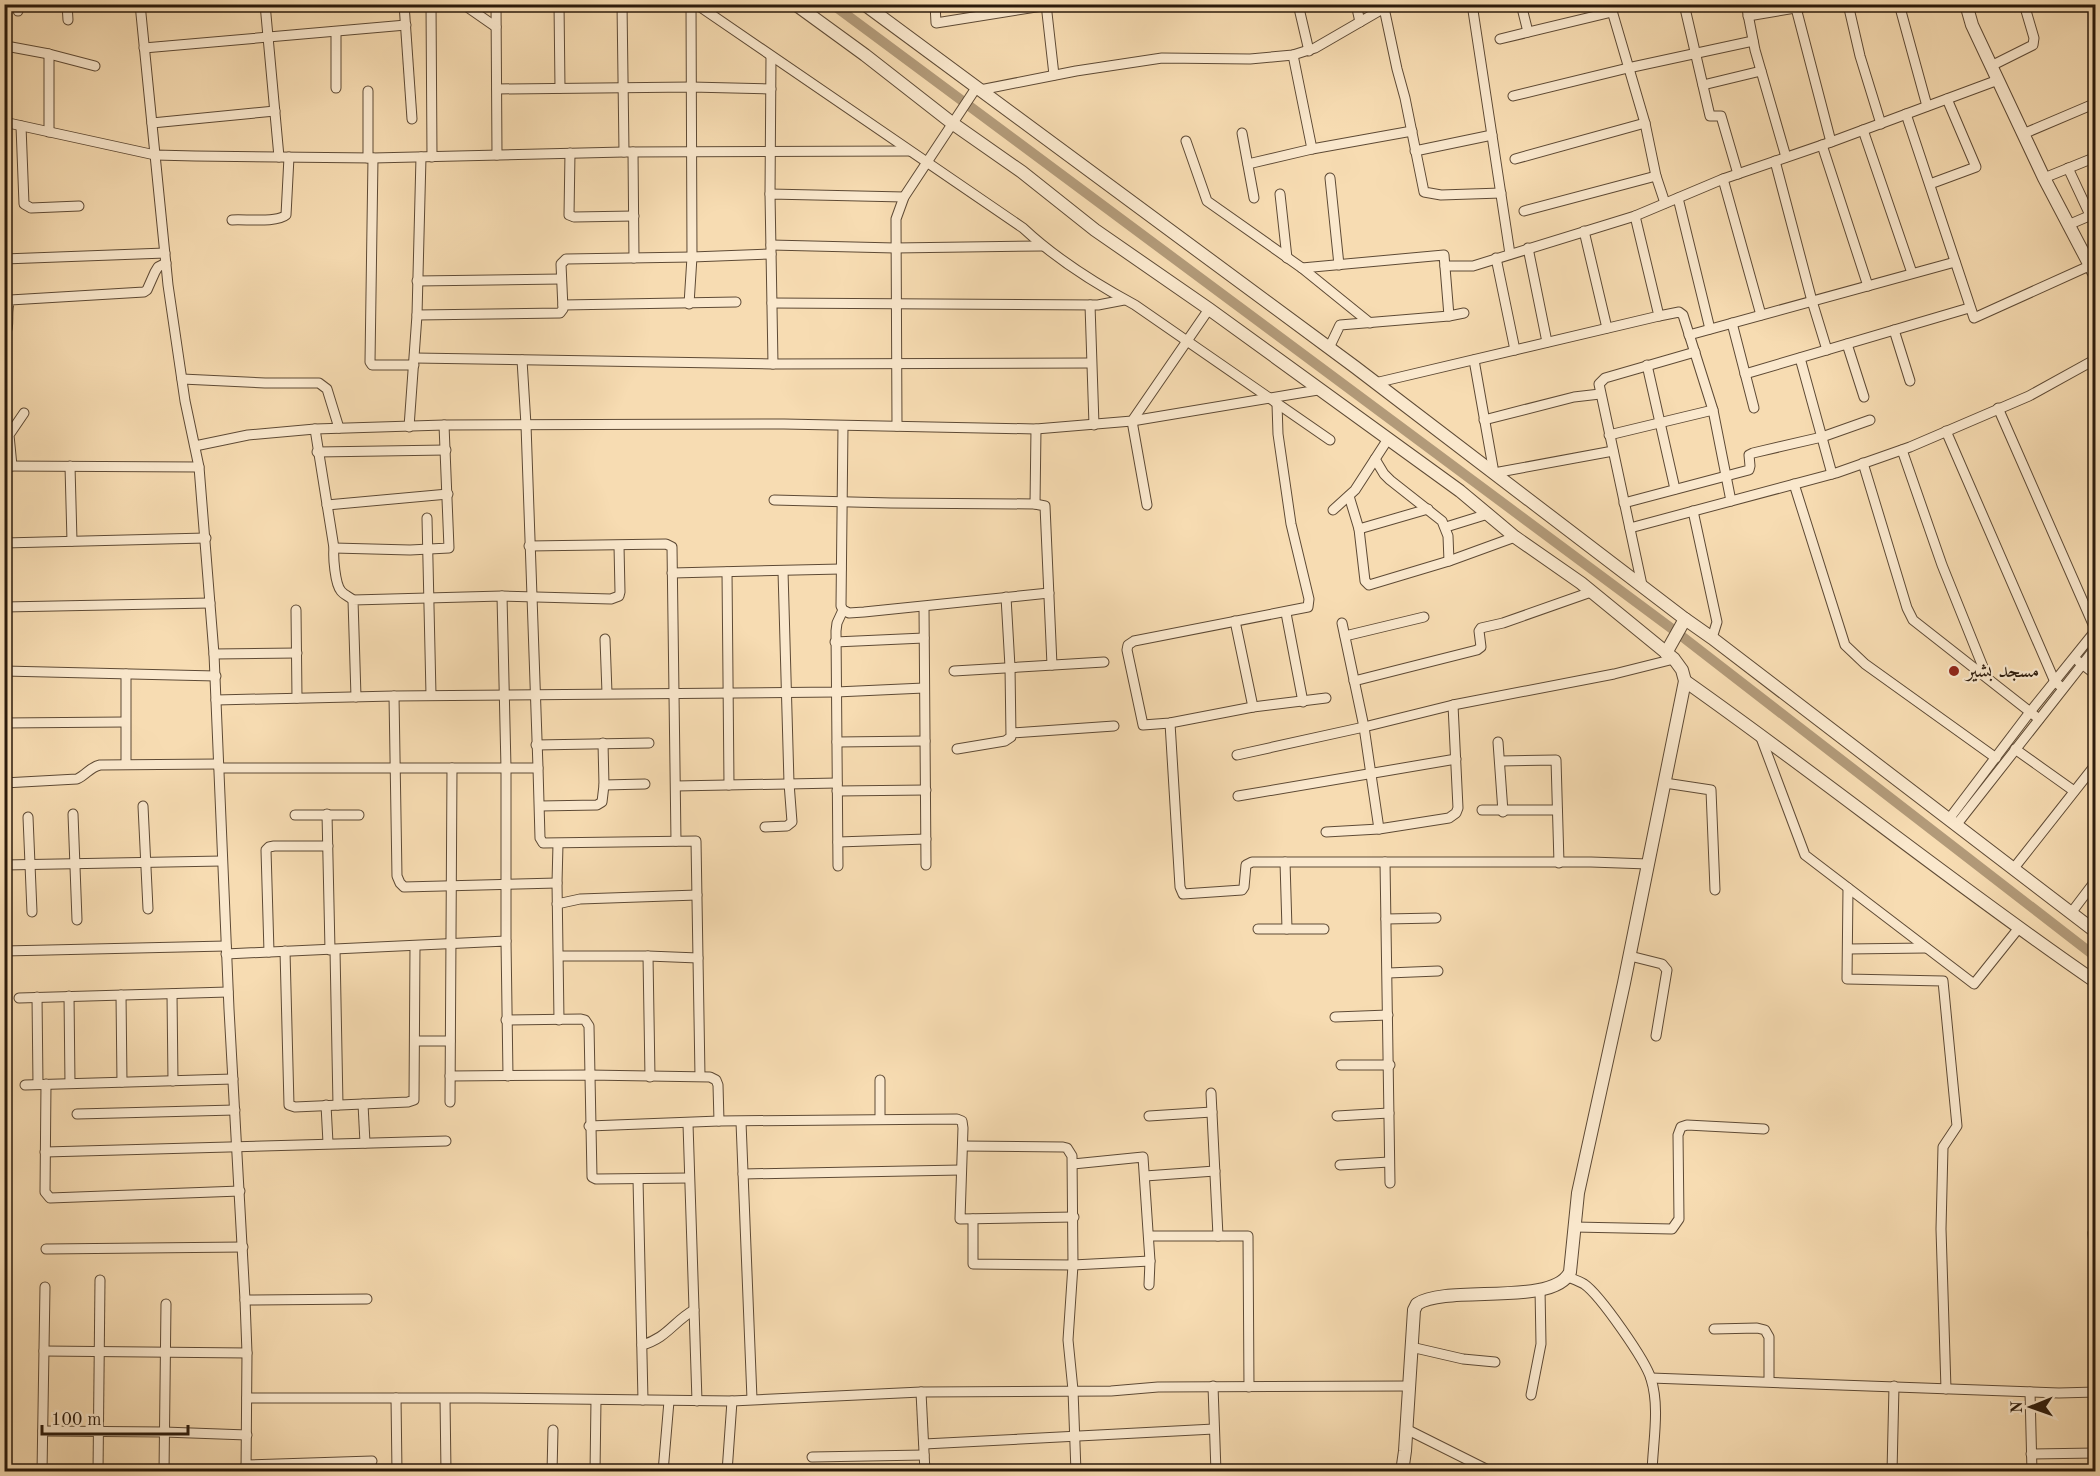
<svg xmlns="http://www.w3.org/2000/svg" width="2100" height="1476" viewBox="0 0 2100 1476" font-family="'Old Standard TT',Amiri,serif">
	<rect width="100%" height="100%" fill="#f7dcb2"/>
	<filter id="stains"><feTurbulence type="fractalNoise" baseFrequency=".00333" numOctaves="4"/><feColorMatrix values="0 0 0 0 .2 0 0 0 0 .09 0 0 0 0 .02 0 0 0 .5 -.17"/></filter>
	<radialGradient id="worn" r=".72"><stop offset=".6" stop-color="#630" stop-opacity="0"/><stop offset="1" stop-color="#630" stop-opacity=".3"/></radialGradient>
	<g fill="none" stroke-linecap="round" stroke-linejoin="round">
		<path stroke="#b29a79" stroke-width="10" d="M 832,4 L 1675,631 L 2096,957"/>
		<defs>
			<g id="minor">
				<path d="M 18,4 L 18,11"/>
				<path d="M 67,4 L 68,20"/>
				<path d="M 140,4 L 168,285 L 185,401 L 199,467 L 214,654 L 229,1009 L 245,1300 L 247,1353 L 246,1472"/>
				<path d="M 265,4 L 279,157"/>
				<path d="M 404,4 L 412,119"/>
				<path d="M 431,4 L 432,157"/>
				<path d="M 463,4 L 496,27"/>
				<path d="M 496,4 L 497,155"/>
				<path d="M 559,4 L 560,88"/>
				<path d="M 622,4 L 624,152"/>
				<path d="M 696,4 L 1023,228 C 1056,259 1096,284 1135,305 L 1330,440"/>
				<path d="M 935,4 L 936,23 L 1055,4"/>
				<path d="M 1046,4 L 1054,75"/>
				<path d="M 1298,4 L 1309,51"/>
				<path d="M 1356,4 L 1360,22"/>
				<path d="M 1472,4 L 1510,254"/>
				<path d="M 1521,4 L 1528,32"/>
				<path d="M 1610,4 L 1645,123 L 1656,176 L 1665,203"/>
				<path d="M 1684,4 L 1710,116 L 1721,116 L 1738,174"/>
				<path d="M 1746,4 L 1755,50 L 1786,157"/>
				<path d="M 1848,4 L 1860,56 L 1881,124"/>
				<path d="M 1899,4 L 1927,106"/>
				<path d="M 496,5 L 512,4"/>
				<path d="M 1384,8 L 1397,69 L 1405,98 L 1424,192 L 1441,195 L 1501,193"/>
				<path d="M 1796,8 L 1831,142"/>
				<path d="M 1748,16 L 1819,4"/>
				<path d="M 1500,39 L 1612,12"/>
				<path d="M 6,46 L 49,54 L 95,66"/>
				<path d="M 144,48 L 406,25"/>
				<path d="M 49,54 L 49,132"/>
				<path d="M 1293,55 L 1312,149"/>
				<path d="M 1991,66 L 2033,45 L 2034,38 L 2024,4"/>
				<path d="M 1703,85 L 1761,71"/>
				<path d="M 336,88 L 336,32"/>
				<path d="M 497,89 L 691,87 L 771,89"/>
				<path d="M 980,90 L 1076,71 L 1162,58 L 1250,59 L 1293,55 L 1315,48 L 1391,4"/>
				<path d="M 368,91 L 368,158"/>
				<path d="M 1513,96 L 1628,68 L 1753,41"/>
				<path d="M 1906,114 L 1974,318 L 2089,266"/>
				<path d="M 4,122 L 155,155 L 195,156 L 373,158 L 624,152 L 909,151"/>
				<path d="M 152,123 L 275,111"/>
				<path d="M 21,126 L 24,204 L 31,208 L 79,206"/>
				<path d="M 1863,130 L 1912,273"/>
				<path d="M 1242,133 L 1254,198"/>
				<path d="M 2023,134 L 2096,103"/>
				<path d="M 1186,141 L 1207,201 L 1302,268 L 1370,323"/>
				<path d="M 1822,145 L 1868,286"/>
				<path d="M 1415,151 L 1492,135"/>
				<path d="M 633,152 L 634,258"/>
				<path d="M 570,153 L 569,215 L 574,217 L 634,216"/>
				<path d="M 373,158 L 370,362 L 372,365 L 414,365"/>
				<path d="M 1515,159 L 1645,123"/>
				<path d="M 1775,161 L 1812,301 L 1827,350"/>
				<path d="M 1248,164 L 1312,149 L 1412,131"/>
				<path d="M 2068,168 L 2090,215"/>
				<path d="M 1330,178 L 1339,265"/>
				<path d="M 2044,178 L 2096,157"/>
				<path d="M 1723,179 L 1761,315"/>
				<path d="M 1930,184 L 1976,167 L 1947,99"/>
				<path d="M 770,194 L 771,56"/>
				<path d="M 1280,194 L 1287,258"/>
				<path d="M 1678,198 L 1710,329"/>
				<path d="M 1524,211 L 1656,176"/>
				<path d="M 232,220 C 245,219 277,223 286,215 L 289,157"/>
				<path d="M 2068,225 L 2096,213"/>
				<path d="M 1584,231 L 1607,328"/>
				<path d="M 771,245 L 895,248 L 1042,246"/>
				<path d="M 1528,248 L 1547,342"/>
				<path d="M 1496,258 L 1515,350"/>
				<path d="M 4,259 L 165,253"/>
				<path d="M 1445,266 L 1473,266 L 1635,216 L 1723,179 L 1831,142 L 1998,80"/>
				<path d="M 1302,268 L 1444,255 L 1449,316"/>
				<path d="M 417,281 L 561,279"/>
				<path d="M 772,303 L 1098,305 L 1124,300"/>
				<path d="M 689,304 L 692,257 L 691,4"/>
				<path d="M 563,305 L 736,302"/>
				<path d="M 1090,305 L 1094,425"/>
				<path d="M 417,315 L 560,313 L 563,309 L 561,264 L 566,259 L 692,257 L 771,254"/>
				<path d="M 1659,316 L 1679,312 L 1683,315 L 1713,410 L 1731,501"/>
				<path d="M 1732,323 L 1754,408"/>
				<path d="M 1894,330 L 1910,381"/>
				<path d="M 1689,335 L 1955,262"/>
				<path d="M 4,338 C 11,326 5,312 10,300 L 144,292 L 147,290 L 155,272 L 158,267 L 166,263"/>
				<path d="M 1847,344 L 1864,397"/>
				<path d="M 1329,348 L 1340,325 L 1449,316 L 1464,313"/>
				<path d="M 415,358 L 773,364 L 1091,363"/>
				<path d="M 1800,358 L 1832,474"/>
				<path d="M 522,360 L 526,425 L 538,768"/>
				<path d="M 1474,360 L 1494,473 L 1613,451"/>
				<path d="M 773,364 L 770,194 L 904,197"/>
				<path d="M 1647,365 L 1675,489"/>
				<path d="M 1745,374 L 1969,308"/>
				<path d="M 182,379 L 265,383 L 319,383 L 327,389 L 339,428"/>
				<path d="M 1375,383 L 1659,316 L 1635,216"/>
				<path d="M 1277,404 L 1278,434 L 1291,524 L 1309,599 L 1308,607 L 1134,641 L 1128,645 L 1127,650 L 1143,725 L 1170,723 L 1253,707 L 1326,698"/>
				<path d="M 1998,408 L 2096,631"/>
				<path d="M 1484,420 L 1574,397 L 1600,394"/>
				<path d="M 843,426 L 841,606 L 843,610 L 849,613 L 864,612 L 1049,593"/>
				<path d="M 897,426 L 896,219 L 904,197 L 976,88"/>
				<path d="M 409,427 L 417,315 L 421,157"/>
				<path d="M 315,429 L 334,548 C 333,557 335,584 341,591 C 344,595 350,597 353,600"/>
				<path d="M 1946,431 L 2055,682 L 2063,688"/>
				<path d="M 1609,435 L 1713,410"/>
				<path d="M 195,446 L 248,435 L 315,429 L 444,425 L 784,424 L 1036,429 L 1132,421 L 1318,390"/>
				<path d="M 1902,450 L 1942,565 L 1987,677"/>
				<path d="M 317,452 L 446,450"/>
				<path d="M 1375,459 L 1384,474 L 1390,480 L 1442,521 L 1448,536 L 1449,561"/>
				<path d="M 1863,463 L 1907,608 L 1913,620 L 2039,719"/>
				<path d="M 4,466 L 199,467"/>
				<path d="M 12,466 L 9,435 L 24,413"/>
				<path d="M 70,466 L 72,541"/>
				<path d="M 1794,484 L 1845,645 L 1865,664 L 1996,758"/>
				<path d="M 1349,496 L 1359,529 L 1365,581 L 1369,585 L 1449,561 L 1515,537"/>
				<path d="M 774,500 L 891,503 L 1035,504 L 1045,506 L 1052,665"/>
				<path d="M 1624,503 L 1745,471 L 1749,470 L 1750,466 L 1749,455 L 1753,453 L 1822,437 L 1870,420"/>
				<path d="M 1035,504 L 1036,429"/>
				<path d="M 327,505 L 448,494"/>
				<path d="M 1147,505 L 1132,421 L 1209,309"/>
				<path d="M 1333,510 L 1355,490 L 1388,439"/>
				<path d="M 1693,511 L 1717,622 L 1712,638"/>
				<path d="M 427,518 L 431,695"/>
				<path d="M 1446,527 L 1488,514"/>
				<path d="M 1630,528 L 1836,473 L 1910,447 L 2029,396 L 2096,359"/>
				<path d="M 1359,529 L 1428,509"/>
				<path d="M 4,543 L 206,538"/>
				<path d="M 529,546 L 666,544 L 672,547 L 676,841"/>
				<path d="M 334,548 L 410,550 L 449,548 L 444,425"/>
				<path d="M 727,572 L 729,785"/>
				<path d="M 672,573 L 841,569"/>
				<path d="M 1642,585 L 1599,384 L 1605,378 L 1695,352"/>
				<path d="M 502,596 L 506,768 L 506,941"/>
				<path d="M 4,607 L 210,603"/>
				<path d="M 5,607 L 5,543"/>
				<path d="M 924,607 L 926,865"/>
				<path d="M 296,610 L 297,698"/>
				<path d="M 1286,613 L 1303,702"/>
				<path d="M 1235,621 L 1253,707"/>
				<path d="M 1342,623 L 1364,727 L 1379,829"/>
				<path d="M 1345,636 L 1424,617"/>
				<path d="M 605,639 L 607,693"/>
				<path d="M 835,642 L 924,638"/>
				<path d="M 214,654 L 297,653"/>
				<path d="M 2078,661 L 2096,675"/>
				<path d="M 4,671 L 216,676"/>
				<path d="M 954,671 L 1104,662"/>
				<path d="M 1354,681 L 1477,650 L 1481,647 L 1479,631 L 1481,628 L 1503,623 L 1591,592"/>
				<path d="M 394,696 L 397,876 L 400,883 L 404,887 L 557,883"/>
				<path d="M 356,697 L 353,600 L 502,596 L 611,599 L 619,596 L 620,592 L 619,546"/>
				<path d="M 216,700 L 394,696 L 836,692 L 924,688"/>
				<path d="M 4,723 L 125,722"/>
				<path d="M 1170,723 L 1180,887 L 1183,894 L 1242,890 L 1244,887 L 1246,865 L 1252,862 L 1591,862 L 1648,864"/>
				<path d="M 1012,733 L 1114,726"/>
				<path d="M 1760,735 L 1805,855 L 1974,984 L 2018,929"/>
				<path d="M 837,742 L 925,741"/>
				<path d="M 1498,742 L 1503,812"/>
				<path d="M 536,745 L 649,743"/>
				<path d="M 957,749 L 1005,741 L 1011,737 L 1010,667 L 1006,597"/>
				<path d="M 2015,749 L 2074,791"/>
				<path d="M 1237,755 L 1364,727 L 1453,705 L 1614,674 L 1674,659"/>
				<path d="M 1500,761 L 1556,760 L 1559,863"/>
				<path d="M 126,764 L 126,674"/>
				<path d="M 219,768 L 538,768 L 540,838 L 543,843 L 696,841 L 700,1076"/>
				<path d="M 4,783 L 77,779 C 86,775 90,767 100,765 L 218,764"/>
				<path d="M 1665,783 L 1711,790 L 1715,890"/>
				<path d="M 604,785 L 645,784"/>
				<path d="M 676,786 L 837,783"/>
				<path d="M 837,791 L 926,790"/>
				<path d="M 1238,796 L 1456,759"/>
				<path d="M 143,806 L 148,909"/>
				<path d="M 540,806 L 597,805 L 602,802 L 604,785 L 603,743"/>
				<path d="M 1482,810 L 1557,810"/>
				<path d="M 73,814 L 77,920"/>
				<path d="M 327,814 L 330,950"/>
				<path d="M 295,815 L 359,815"/>
				<path d="M 28,817 L 32,912"/>
				<path d="M 1949,819 L 2030,712 L 2096,630"/>
				<path d="M 1957,824 L 2096,647"/>
				<path d="M 765,827 L 787,826 L 792,822 L 789,783 L 783,571"/>
				<path d="M 1326,832 L 1379,829 L 1449,818 L 1456,813 L 1458,808 L 1453,705"/>
				<path d="M 838,842 L 926,839"/>
				<path d="M 558,844 L 557,883 L 559,1020"/>
				<path d="M 1285,862 L 1287,929"/>
				<path d="M 1385,862 L 1390,1183"/>
				<path d="M 4,865 L 222,861"/>
				<path d="M 838,866 L 836,631 L 837,623 L 843,610"/>
				<path d="M 2014,868 L 2096,764"/>
				<path d="M 1848,888 L 1847,979 L 1943,981 L 1957,1126 L 1943,1147 L 1941,1229 L 1946,1389"/>
				<path d="M 557,904 L 580,899 L 697,895"/>
				<path d="M 2071,913 L 2096,880"/>
				<path d="M 1386,919 L 1436,918"/>
				<path d="M 1258,929 L 1324,929"/>
				<path d="M 1848,949 L 1926,948"/>
				<path d="M 335,950 L 338,1105"/>
				<path d="M 4,951 L 226,946"/>
				<path d="M 285,951 L 289,1105 L 295,1107 L 408,1102 L 414,1100 L 415,946"/>
				<path d="M 269,952 L 266,850 L 269,847 L 274,846 L 328,846"/>
				<path d="M 226,954 L 506,941 L 508,1076"/>
				<path d="M 559,956 L 648,956 L 698,958"/>
				<path d="M 648,956 L 650,1077"/>
				<path d="M 1630,956 L 1662,964 L 1667,970 L 1656,1036"/>
				<path d="M 1388,973 L 1438,971"/>
				<path d="M 172,994 L 173,1081"/>
				<path d="M 121,995 L 122,1082"/>
				<path d="M 69,996 L 70,1083"/>
				<path d="M 37,997 L 38,1084"/>
				<path d="M 19,998 L 228,992"/>
				<path d="M 1335,1017 L 1388,1015"/>
				<path d="M 506,1020 L 581,1019 L 585,1020 L 589,1026 L 592,1177 L 596,1179 L 689,1178"/>
				<path d="M 415,1041 L 450,1041"/>
				<path d="M 1341,1065 L 1390,1065"/>
				<path d="M 450,1076 L 589,1075 L 710,1077 L 716,1080 L 718,1085 L 719,1121"/>
				<path d="M 46,1084 L 45,1192 L 50,1198 L 240,1191"/>
				<path d="M 25,1085 L 233,1079"/>
				<path d="M 450,1102 L 452,768"/>
				<path d="M 363,1104 L 365,1143"/>
				<path d="M 326,1105 L 328,1143"/>
				<path d="M 77,1114 L 235,1110"/>
				<path d="M 1149,1116 L 1212,1112"/>
				<path d="M 1337,1116 L 1389,1113"/>
				<path d="M 880,1119 L 880,1080"/>
				<path d="M 741,1122 L 752,1399"/>
				<path d="M 688,1124 L 697,1401"/>
				<path d="M 589,1126 L 719,1121 L 957,1119 L 962,1121 L 963,1128 L 960,1219 L 1074,1217"/>
				<path d="M 963,1146 L 1063,1147 L 1067,1148 L 1072,1156 L 1073,1265 L 1068,1340 L 1073,1390 L 1076,1472"/>
				<path d="M 45,1152 L 446,1141"/>
				<path d="M 1073,1164 L 1143,1157 L 1150,1261 L 1149,1285"/>
				<path d="M 1340,1165 L 1389,1162"/>
				<path d="M 743,1174 L 961,1170"/>
				<path d="M 1145,1176 L 1215,1171"/>
				<path d="M 638,1179 L 643,1400"/>
				<path d="M 973,1219 L 973,1264 L 1073,1265 L 1150,1261"/>
				<path d="M 2096,1226 L 2093,1233 L 2096,1269"/>
				<path d="M 1574,1227 L 1672,1229 L 1679,1219 L 1678,1135 L 1681,1127 L 1687,1125 L 1764,1129"/>
				<path d="M 1149,1236 L 1218,1236 L 1211,1093"/>
				<path d="M 1218,1236 L 1248,1236 L 1249,1387"/>
				<path d="M 46,1249 L 243,1247"/>
				<path d="M 1568,1277 C 1573,1279 1579,1281 1584,1284 C 1600,1295 1646,1361 1651,1379 C 1660,1407 1653,1442 1652,1472"/>
				<path d="M 245,1300 L 367,1299"/>
				<path d="M 1714,1329 L 1757,1328 L 1765,1330 L 1769,1337 L 1769,1381"/>
				<path d="M 642,1345 C 667,1338 673,1322 694,1310"/>
				<path d="M 1411,1347 L 1463,1359 L 1495,1362"/>
				<path d="M 44,1351 L 247,1353"/>
				<path d="M 1651,1378 L 2059,1393 L 2096,1392"/>
				<path d="M 1213,1386 L 1216,1472"/>
				<path d="M 921,1392 L 925,1472"/>
				<path d="M 2030,1392 L 2032,1472"/>
				<path d="M 1531,1395 L 1541,1344 L 1540,1289"/>
				<path d="M 247,1398 L 479,1398 L 732,1401 L 921,1392 L 1111,1391 L 1158,1387 L 1409,1386"/>
				<path d="M 396,1398 L 397,1472"/>
				<path d="M 445,1399 L 446,1472"/>
				<path d="M 1406,1429 L 1492,1472"/>
				<path d="M 43,1431 L 164,1432 L 247,1435"/>
				<path d="M 924,1444 L 1214,1429"/>
				<path d="M 2031,1454 L 2096,1453"/>
				<path d="M 812,1457 L 924,1455"/>
				<path d="M 246,1465 L 372,1461"/>
				<path d="M 42,1472 L 45,1287"/>
				<path d="M 98,1472 L 100,1280"/>
				<path d="M 164,1472 L 166,1304"/>
				<path d="M 552,1472 L 553,1430"/>
				<path d="M 595,1472 L 596,1400"/>
				<path d="M 663,1472 L 669,1401"/>
				<path d="M 727,1472 L 732,1401"/>
				<path d="M 1892,1472 L 1894,1386"/>
			</g>
			<g id="tertiary">
				<path d="M 795,4 L 865,55 L 952,123 L 1022,172 L 1095,230 L 1209,309 L 1460,491 L 1515,537 L 1581,583 L 1674,659 L 1682,670 L 1685,681 L 1624,983 L 1578,1193 L 1570,1272 C 1554,1307 1447,1284 1417,1304 L 1414,1310 L 1405,1451 L 1402,1472"/>
				<path d="M 864,4 L 1355,367 L 1685,619 L 1712,638 L 2096,932"/>
				<path d="M 1966,4 L 1972,25 L 2044,178 L 2096,277"/>
				<path d="M 1666,653 L 1685,619"/>
				<path d="M 1685,681 C 1824,779 1956,886 2096,982"/>
			</g>
		</defs>
		<use href="#minor" stroke="#5e4a35" stroke-width="11"/>
		<use href="#tertiary" stroke="#5e4a35" stroke-width="14"/>
		<use href="#minor" stroke="#fae8cd" stroke-width="9"/>
		<use href="#tertiary" stroke="#fae8cd" stroke-width="12"/>
	</g>
	<circle fill="#8f2418" stroke="#fae8cd" stroke-width="2" cx="1954" cy="671" r="6"/>
	<g text-anchor="middle" dominant-baseline="central" stroke-width="4.5" stroke-linejoin="round" paint-order="stroke">
		<g font-size="21" fill="#2b1a0b" stroke="#fae8cd" text-anchor="start">
			<text x="1966" y="671">مسجد بشیر</text>
		</g>
	</g>
	<rect width="2100" height="1476" fill="none" stroke="#f7dcb2" stroke-width="24"/>
	<rect x="6" y="6" width="2088" height="1464" fill="none" stroke="#2b1a0b" stroke-width="3"/>
	<rect x="12" y="12" width="2076" height="1452" fill="none" stroke="#2b1a0b" stroke-width="1.5"/>
	<g transform="translate(2031 1407) rotate(269)" stroke="#fae8cd" stroke-width="4.5" paint-order="stroke">
	<path d="M0-4.5L10 22L0 15L-10 22Z" fill="#2b1a0b"/>
	<text y="-9" font-size="16" font-weight="bold" text-anchor="middle" fill="#2b1a0b">N</text>
	</g>
	<path d="M42 1425v9h146v-9" fill="none" stroke="#2b1a0b" stroke-width="3"/>
	<text x="51" y="1425" font-size="18" fill="#2b1a0b" stroke="#fae8cd" stroke-width="4.5" paint-order="stroke">100 m</text>
	<rect width="100%" height="100%" filter="url(#stains)"/>
	<rect width="100%" height="100%" fill="url(#worn)"/>
</svg>
